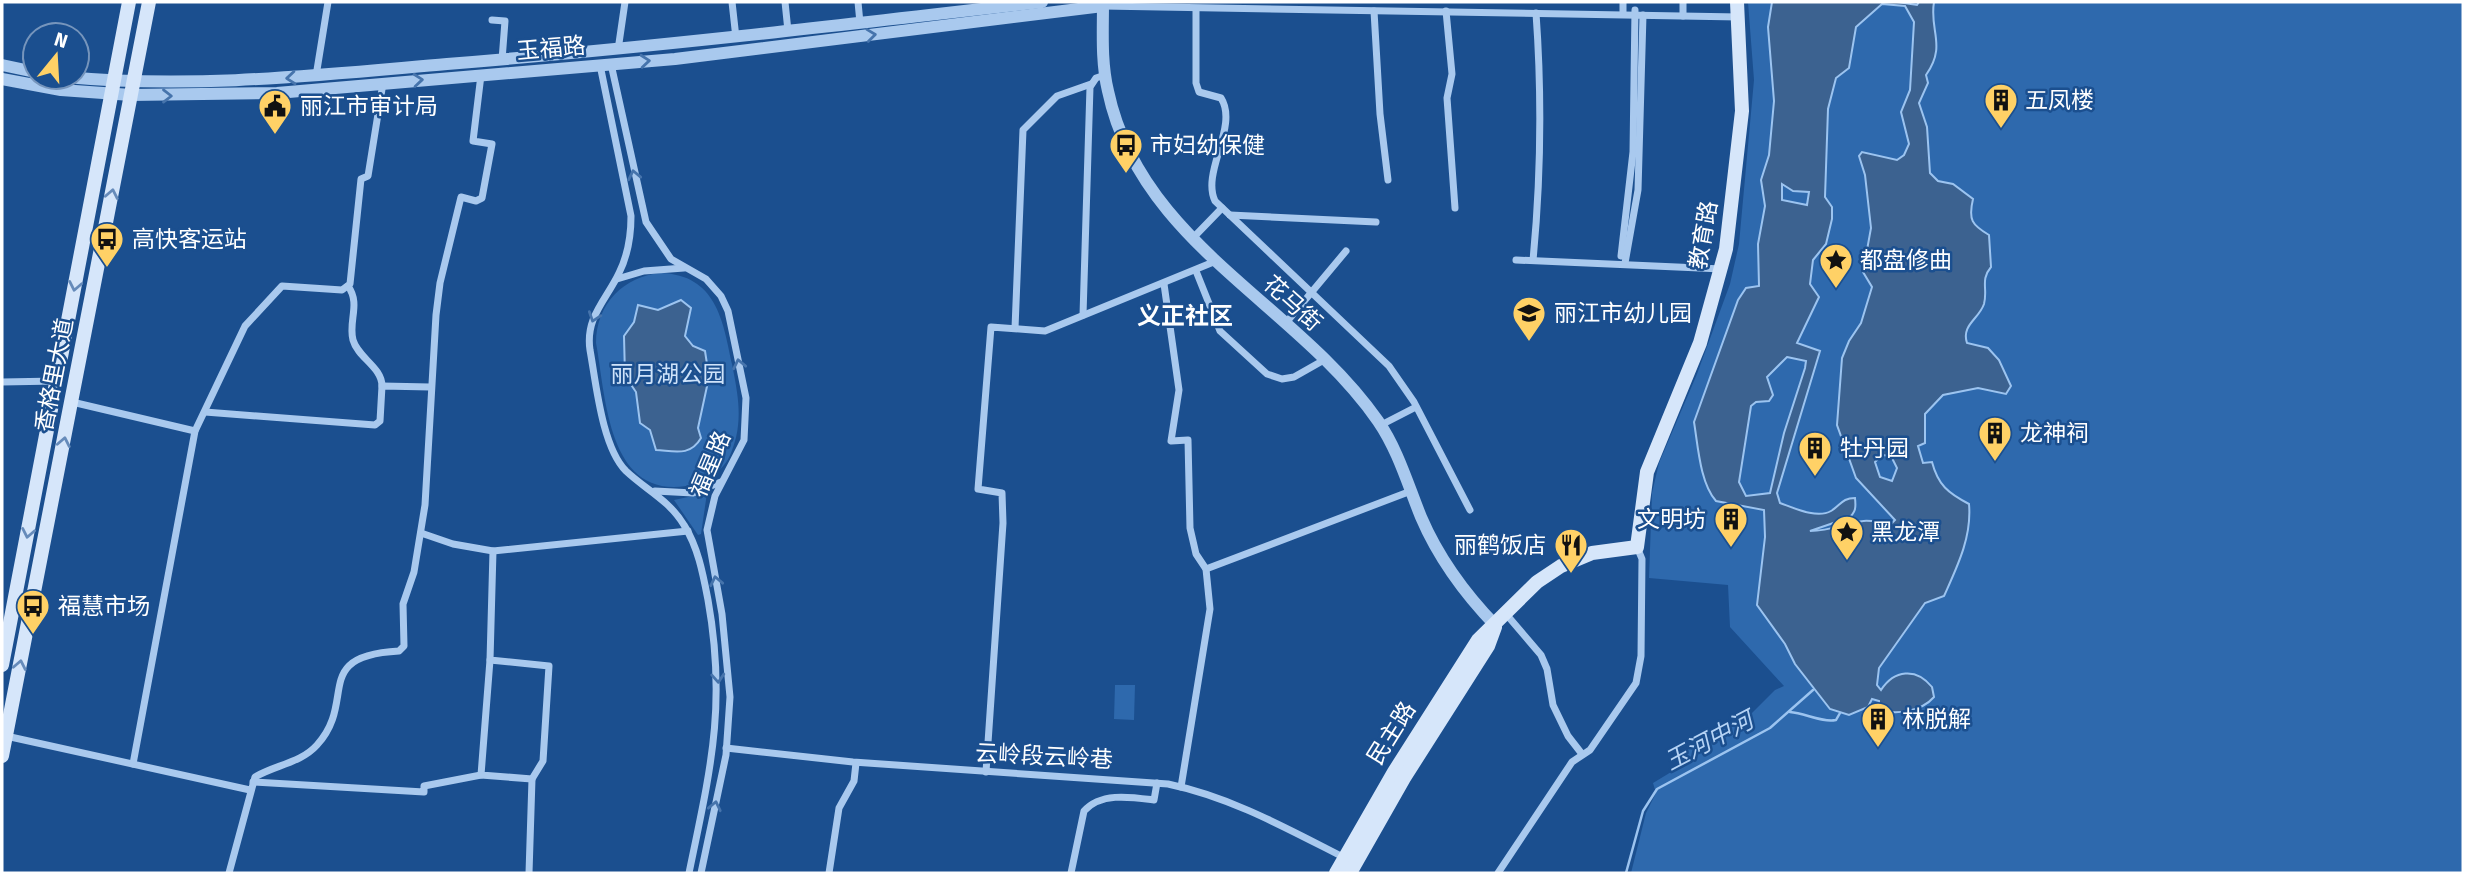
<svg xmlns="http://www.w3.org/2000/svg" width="2465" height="875" viewBox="0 0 2465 875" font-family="'Fira Sans','Noto Sans SC',sans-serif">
	<rect width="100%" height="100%" fill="#1b4f8f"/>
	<g fill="#2e69ad">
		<path d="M 1748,2 L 2463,2 L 2463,873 L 1631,873 L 1646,813 L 1656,793 L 1653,783 L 1686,763 L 1683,752 L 1720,730 L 1743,722 L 1775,690 L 1784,686 L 1730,627 L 1728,585 L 1649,578 L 1652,493 L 1659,463 L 1697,374 L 1730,284 L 1739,244 L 1754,80 Z"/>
		<path d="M 661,273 C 716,275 723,320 732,364 C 738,395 744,422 731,453 C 724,471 706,483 686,486 C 607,498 606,396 596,343 C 596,304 624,276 661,273 Z"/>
		<path d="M 707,493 L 701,534 L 698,535 L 674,500 Z"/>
		<path d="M 1115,685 L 1135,685 L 1134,720 L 1114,719 Z"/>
	</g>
	<g fill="#3c6290" stroke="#9cc4f0" stroke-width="2" fill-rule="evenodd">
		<path d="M 1772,2 L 1897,2 L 1917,5 L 1919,2 L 1934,2 C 1929,31 1947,45 1926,75 L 1928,83 L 1919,103 L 1927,127 L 1930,173 L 1938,181 L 1953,184 L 1973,199 C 1968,220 1972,225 1989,235 L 1991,267 C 1980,280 1988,289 1984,304 C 1979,319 1961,325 1967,343 L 1988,348 L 1999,360 L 2011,386 L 2006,394 L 1978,388 L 1943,395 L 1925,414 L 1925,443 L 1918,446 L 1923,463 L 1932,462 C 1938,485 1948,493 1969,504 C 1972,537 1957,567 1944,596 L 1925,603 L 1879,668 L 1877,685 L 1881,690 C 1894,670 1916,667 1932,687 L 1934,697 C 1922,711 1895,716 1879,709 L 1879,701 L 1872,699 L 1868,707 L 1849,715 L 1830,709 L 1795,664 L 1785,644 L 1757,605 L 1765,537 L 1764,510 L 1716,501 C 1700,483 1698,446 1694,422 L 1738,300 L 1746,288 L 1759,286 L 1758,244 L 1765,206 L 1761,180 L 1769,155 L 1774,101 L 1768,27 ZM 1882,4 L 1905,6 L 1914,22 L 1910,90 L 1901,112 L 1909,144 L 1904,155 L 1897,160 L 1862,152 L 1859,156 L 1865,175 L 1871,228 L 1863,272 L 1872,287 L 1861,323 L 1849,341 L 1842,358 L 1837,425 L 1856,478 L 1895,520 L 1889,526 C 1857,512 1843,531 1810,531 L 1848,518 C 1856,513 1856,507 1855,498 C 1842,498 1841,505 1831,511 C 1817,519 1794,508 1780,503 L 1777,493 L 1820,351 L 1797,343 L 1819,297 L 1810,284 L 1813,260 L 1826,244 L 1832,219 L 1832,207 L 1825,197 L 1828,109 L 1836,78 L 1849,68 L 1856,27 ZM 1782,184 L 1793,191 L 1809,192 L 1807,205 L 1782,200 ZM 1787,357 L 1806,361 L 1805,368 L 1784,433 L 1770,493 L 1746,496 L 1739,482 L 1751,406 L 1756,402 L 1769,401 L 1773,395 L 1767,377 ZM 1882,455 L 1891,456 L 1897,468 L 1892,481 L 1880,477 L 1875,462 Z"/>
		<path d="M 681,300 L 691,308 L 685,336 L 693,346 L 705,351 L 709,377 L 698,428 L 701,438 C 690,457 674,451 656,450 L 650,430 L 640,423 L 636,392 L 625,376 L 624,336 L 634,322 L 638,305 L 658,310 Z"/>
	</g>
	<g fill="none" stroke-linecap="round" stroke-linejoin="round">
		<g stroke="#9cc4f0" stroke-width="2.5">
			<path d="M 1790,712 C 1805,713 1822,723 1836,720 L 1840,713"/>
			<path d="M 1626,873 L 1643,811 L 1657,789 L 1770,728 L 1813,690"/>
		</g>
		<g stroke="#a9c9ee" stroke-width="7">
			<path d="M 732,2 L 736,38"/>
			<path d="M 785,2 L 788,31"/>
			<path d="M 858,2 L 860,23"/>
			<path d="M 1623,2 L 1623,14"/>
			<path d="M 1683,2 L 1683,16"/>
			<path d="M 1103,6 L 1739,17"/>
			<path d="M 1196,9 L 1196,83 L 1199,92 L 1221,98 C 1239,126 1201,172 1215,201 L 1389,366 L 1414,402 L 1470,510"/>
			<path d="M 1374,11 L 1380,114 L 1388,180"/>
			<path d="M 1446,11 L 1452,74 L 1447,98 L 1455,208"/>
			<path d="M 492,20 L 505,21 L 502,60"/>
			<path d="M 618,50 L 625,2"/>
			<path d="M 611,64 L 646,222 L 671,259 L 706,279 L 721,296 L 728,311 L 746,398 L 744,440 L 715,496 L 707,530 L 722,614 L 730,697 L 726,755 L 701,873"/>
			<path d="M 600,65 L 631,216 C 631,236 628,255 619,273 C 607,299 585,317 590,350 C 596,383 602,447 626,471 C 646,490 669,500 684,525 C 698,547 703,574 708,600 C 727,706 710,771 689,873"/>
			<path d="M 316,76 L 328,2"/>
			<path d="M 1230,215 L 1376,222"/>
			<path d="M 1192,239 L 1222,208"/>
			<path d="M 1621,256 L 1633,152 L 1635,10"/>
			<path d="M 1516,260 L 1722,269"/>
			<path d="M 1533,260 C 1541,177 1542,96 1536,13"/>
			<path d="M 1625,263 L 1638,190 L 1643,15"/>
			<path d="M 1196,271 L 1220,331 L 1267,374 L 1282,379 L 1294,377 L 1324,360"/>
			<path d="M 617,279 L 644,271 L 684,268"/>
			<path d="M 1164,284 L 1179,390 L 1171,441 L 1188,440 L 1190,528 L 1196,554 L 1206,569 L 1210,609 L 1181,787"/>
			<path d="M 348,286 C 361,304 348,321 353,340 C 358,358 382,367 382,386"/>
			<path d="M 1083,315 L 1090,87 L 1096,78 L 1105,75"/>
			<path d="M 1285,324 L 1346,251"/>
			<path d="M 1015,328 L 1023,130 L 1057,96 L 1091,84"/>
			<path d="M 2,382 L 57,381"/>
			<path d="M 72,402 L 195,431"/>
			<path d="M 205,412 L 375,425 L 380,421 L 382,386 L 430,387"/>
			<path d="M 1381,425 L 1416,407"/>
			<path d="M 655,491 L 693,493 L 721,482"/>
			<path d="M 421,533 L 453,544 L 493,551 L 688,531"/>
			<path d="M 493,551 L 490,660 L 549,666 L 543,761 L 532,779 L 529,873"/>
			<path d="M 1206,569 L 1411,491"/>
			<path d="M 1506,614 L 1541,655 L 1547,669 L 1553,705 L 1568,736 L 1582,754"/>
			<path d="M 490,660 L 481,775 L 532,779"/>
			<path d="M 6,736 L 250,790"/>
			<path d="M 726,748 L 853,762 L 1168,784 C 1231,797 1288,829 1345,858"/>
			<path d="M 133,764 L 195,431 L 245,326 L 282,286 L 342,290 L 350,284 L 361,179 L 368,176 L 383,83"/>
			<path d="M 986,772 L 1003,523 L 1002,493 L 978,489 L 991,327 L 1045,331 L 1216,261"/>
			<path d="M 253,782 L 424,792 L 424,786 L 481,775"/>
			<path d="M 229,873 L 255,777 C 275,765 301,763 317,745 C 358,700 310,656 399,651 L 404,646 L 403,604 L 414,572 L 425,505 L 436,315 L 440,283 L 461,197 L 476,201 L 482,198 L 492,144 L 473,141 L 481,75"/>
			<path d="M 829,873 L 839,808 L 854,781 L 856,763"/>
			<path d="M 1071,873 L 1084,811 C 1101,792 1131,797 1154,800 L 1157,783"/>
			<path d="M 1498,873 L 1572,762 L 1590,750 L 1636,683 L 1641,656 L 1642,559 L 1637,547"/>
		</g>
		<g stroke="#a9c9ee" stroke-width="12">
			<path d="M 1103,2 C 1103,32 1101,62 1108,91 C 1140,243 1296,303 1378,421 C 1398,450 1408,485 1421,517 C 1439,559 1465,594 1496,626"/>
			<path d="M 2,65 L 35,72"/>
			<path d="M 66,77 C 194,89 319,75 447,64 C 645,48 843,25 1042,2"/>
			<path d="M 2,79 L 61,90 L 131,95 L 277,93 L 675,59 L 1103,6"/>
		</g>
		<g stroke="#d6e6fa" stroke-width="14">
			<path d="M 2,665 L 129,2"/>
			<path d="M 2,756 L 149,2"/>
			<path d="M 1336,873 L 1394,772 L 1478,640 L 1537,582 L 1561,566 L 1592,553 L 1637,547 L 1647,472 L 1700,343 L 1726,249 L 1742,111 L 1737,2"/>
			<path d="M 1350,873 L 1404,778 L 1488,646 L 1495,627"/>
		</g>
	</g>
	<defs><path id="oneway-chevron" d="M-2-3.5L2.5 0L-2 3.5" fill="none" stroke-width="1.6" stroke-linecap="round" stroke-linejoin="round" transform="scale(1.75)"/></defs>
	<g stroke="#4674ac">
		<use href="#oneway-chevron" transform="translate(871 35) rotate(-7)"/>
		<use href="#oneway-chevron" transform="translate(645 61) rotate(-5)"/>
		<use href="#oneway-chevron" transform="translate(291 78) rotate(175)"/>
		<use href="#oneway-chevron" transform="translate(418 80) rotate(-5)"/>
		<use href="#oneway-chevron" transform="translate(167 96)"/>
		<use href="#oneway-chevron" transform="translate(634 175) rotate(-102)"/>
		<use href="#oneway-chevron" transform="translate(594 317) rotate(109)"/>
		<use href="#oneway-chevron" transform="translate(739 364) rotate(-102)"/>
		<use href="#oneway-chevron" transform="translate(716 581) rotate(-102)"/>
		<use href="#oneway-chevron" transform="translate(718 678) rotate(86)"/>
		<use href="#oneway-chevron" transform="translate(715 806) rotate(-78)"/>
	</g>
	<g stroke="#668bba">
		<use href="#oneway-chevron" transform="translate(112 194) rotate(-79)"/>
		<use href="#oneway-chevron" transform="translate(75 286) rotate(101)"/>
		<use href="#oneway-chevron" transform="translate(64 442) rotate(-79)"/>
		<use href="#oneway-chevron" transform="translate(28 533) rotate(101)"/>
		<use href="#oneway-chevron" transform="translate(20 665) rotate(-79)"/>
	</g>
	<defs>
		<symbol id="building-pin" viewBox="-11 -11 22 30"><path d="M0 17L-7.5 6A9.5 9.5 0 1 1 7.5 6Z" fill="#ffd166" stroke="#1b4f8f"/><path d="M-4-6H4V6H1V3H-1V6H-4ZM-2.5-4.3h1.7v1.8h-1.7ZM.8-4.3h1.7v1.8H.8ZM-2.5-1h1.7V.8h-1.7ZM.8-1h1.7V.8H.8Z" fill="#111"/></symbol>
		<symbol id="civic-pin" viewBox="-11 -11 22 30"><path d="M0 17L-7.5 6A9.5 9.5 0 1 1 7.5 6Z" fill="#ffd166" stroke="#1b4f8f"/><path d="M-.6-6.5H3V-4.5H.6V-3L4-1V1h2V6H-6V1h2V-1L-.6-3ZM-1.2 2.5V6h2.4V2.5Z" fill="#111"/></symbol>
		<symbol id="bus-pin" viewBox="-11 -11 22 30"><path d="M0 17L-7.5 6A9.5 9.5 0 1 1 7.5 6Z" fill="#ffd166" stroke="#1b4f8f"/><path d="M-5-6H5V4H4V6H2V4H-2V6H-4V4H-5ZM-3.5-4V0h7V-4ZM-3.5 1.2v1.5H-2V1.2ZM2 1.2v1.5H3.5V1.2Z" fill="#111"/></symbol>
		<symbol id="sight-pin" viewBox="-11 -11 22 30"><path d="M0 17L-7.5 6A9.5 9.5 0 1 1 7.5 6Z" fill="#ffd166" stroke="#1b4f8f"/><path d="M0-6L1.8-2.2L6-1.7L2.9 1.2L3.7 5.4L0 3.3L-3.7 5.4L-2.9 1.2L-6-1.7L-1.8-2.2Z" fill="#111"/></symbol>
		<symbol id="school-pin" viewBox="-11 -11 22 30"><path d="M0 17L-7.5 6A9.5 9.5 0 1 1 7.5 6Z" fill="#ffd166" stroke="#1b4f8f"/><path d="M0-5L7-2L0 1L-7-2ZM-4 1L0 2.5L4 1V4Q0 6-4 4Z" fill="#111"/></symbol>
		<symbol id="restaurant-pin" viewBox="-11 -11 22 30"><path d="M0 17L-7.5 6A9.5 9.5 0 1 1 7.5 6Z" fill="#ffd166" stroke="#1b4f8f"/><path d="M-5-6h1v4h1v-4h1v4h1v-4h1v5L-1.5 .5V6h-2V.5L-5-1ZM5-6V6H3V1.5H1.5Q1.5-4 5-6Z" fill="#111"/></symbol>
	</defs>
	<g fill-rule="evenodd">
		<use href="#building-pin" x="1982" y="81" width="38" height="52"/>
		<use href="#civic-pin" x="256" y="87" width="38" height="52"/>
		<use href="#bus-pin" x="1107" y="126" width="38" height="52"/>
		<use href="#bus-pin" x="88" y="220" width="38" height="52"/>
		<use href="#sight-pin" x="1817" y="241" width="38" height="52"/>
		<use href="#school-pin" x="1510" y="294" width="38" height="52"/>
		<use href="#building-pin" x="1976" y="414" width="38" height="52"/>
		<use href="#building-pin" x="1796" y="429" width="38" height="52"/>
		<use href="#building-pin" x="1712" y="500" width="38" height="52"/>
		<use href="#sight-pin" x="1828" y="513" width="38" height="52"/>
		<use href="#restaurant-pin" x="1552" y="526" width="38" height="52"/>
		<use href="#bus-pin" x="14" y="587" width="38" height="52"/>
		<use href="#building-pin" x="1859" y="700" width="38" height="52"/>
	</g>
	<g text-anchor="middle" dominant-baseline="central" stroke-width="5" stroke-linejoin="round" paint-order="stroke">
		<g font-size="23" fill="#fff" stroke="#1b4f8f">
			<text transform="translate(551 48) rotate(-5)">玉福路</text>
			<text transform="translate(1703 235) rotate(-80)">教育路</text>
			<text transform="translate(1293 303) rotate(42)">花马街</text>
			<text transform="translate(54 375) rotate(-79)">香格里大道</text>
			<text transform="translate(710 464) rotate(-67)">福星路</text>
			<text transform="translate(1391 733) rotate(-58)">民主路</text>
			<text transform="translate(1044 756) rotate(3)">云岭段云岭巷</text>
		</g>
		<g font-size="23" fill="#fff" stroke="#1b4f8f" text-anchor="start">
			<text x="2025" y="100">五凤楼</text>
			<text x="300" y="106">丽江市审计局</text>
			<text x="1150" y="145">市妇幼保健</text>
			<text x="132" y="239">高快客运站</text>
			<text x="1860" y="260">都盘修曲</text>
			<text x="1554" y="313">丽江市幼儿园</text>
			<text x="2020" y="433">龙神祠</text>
			<text x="1840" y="448">牡丹园</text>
			<text x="1706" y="519" text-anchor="end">文明坊</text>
			<text x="1871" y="532">黑龙潭</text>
			<text x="1546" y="545" text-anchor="end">丽鹤饭店</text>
			<text x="58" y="606">福慧市场</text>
			<text x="1902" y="719">林脱解</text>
		</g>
		<g font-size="23" fill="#cfe3fa" stroke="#1b4f8f">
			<text x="668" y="374">丽月湖公园</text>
		</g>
		<g font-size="24" font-weight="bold" fill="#fff" stroke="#1b4f8f">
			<text x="1185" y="316">义正社区</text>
		</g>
		<g font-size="24" font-style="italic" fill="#b5d3f5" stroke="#1b4f8f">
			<text transform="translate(1709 741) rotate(-28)">玉河中河</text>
		</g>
	</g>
	<rect width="2465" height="875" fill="none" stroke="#ffffff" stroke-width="7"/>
	<g transform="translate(56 56) rotate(18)"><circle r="33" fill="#1b4f8f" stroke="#7695bc" stroke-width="2"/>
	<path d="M0-5L12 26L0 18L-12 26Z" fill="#ffd166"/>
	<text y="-10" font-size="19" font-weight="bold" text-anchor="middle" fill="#ffffff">N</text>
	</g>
</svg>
